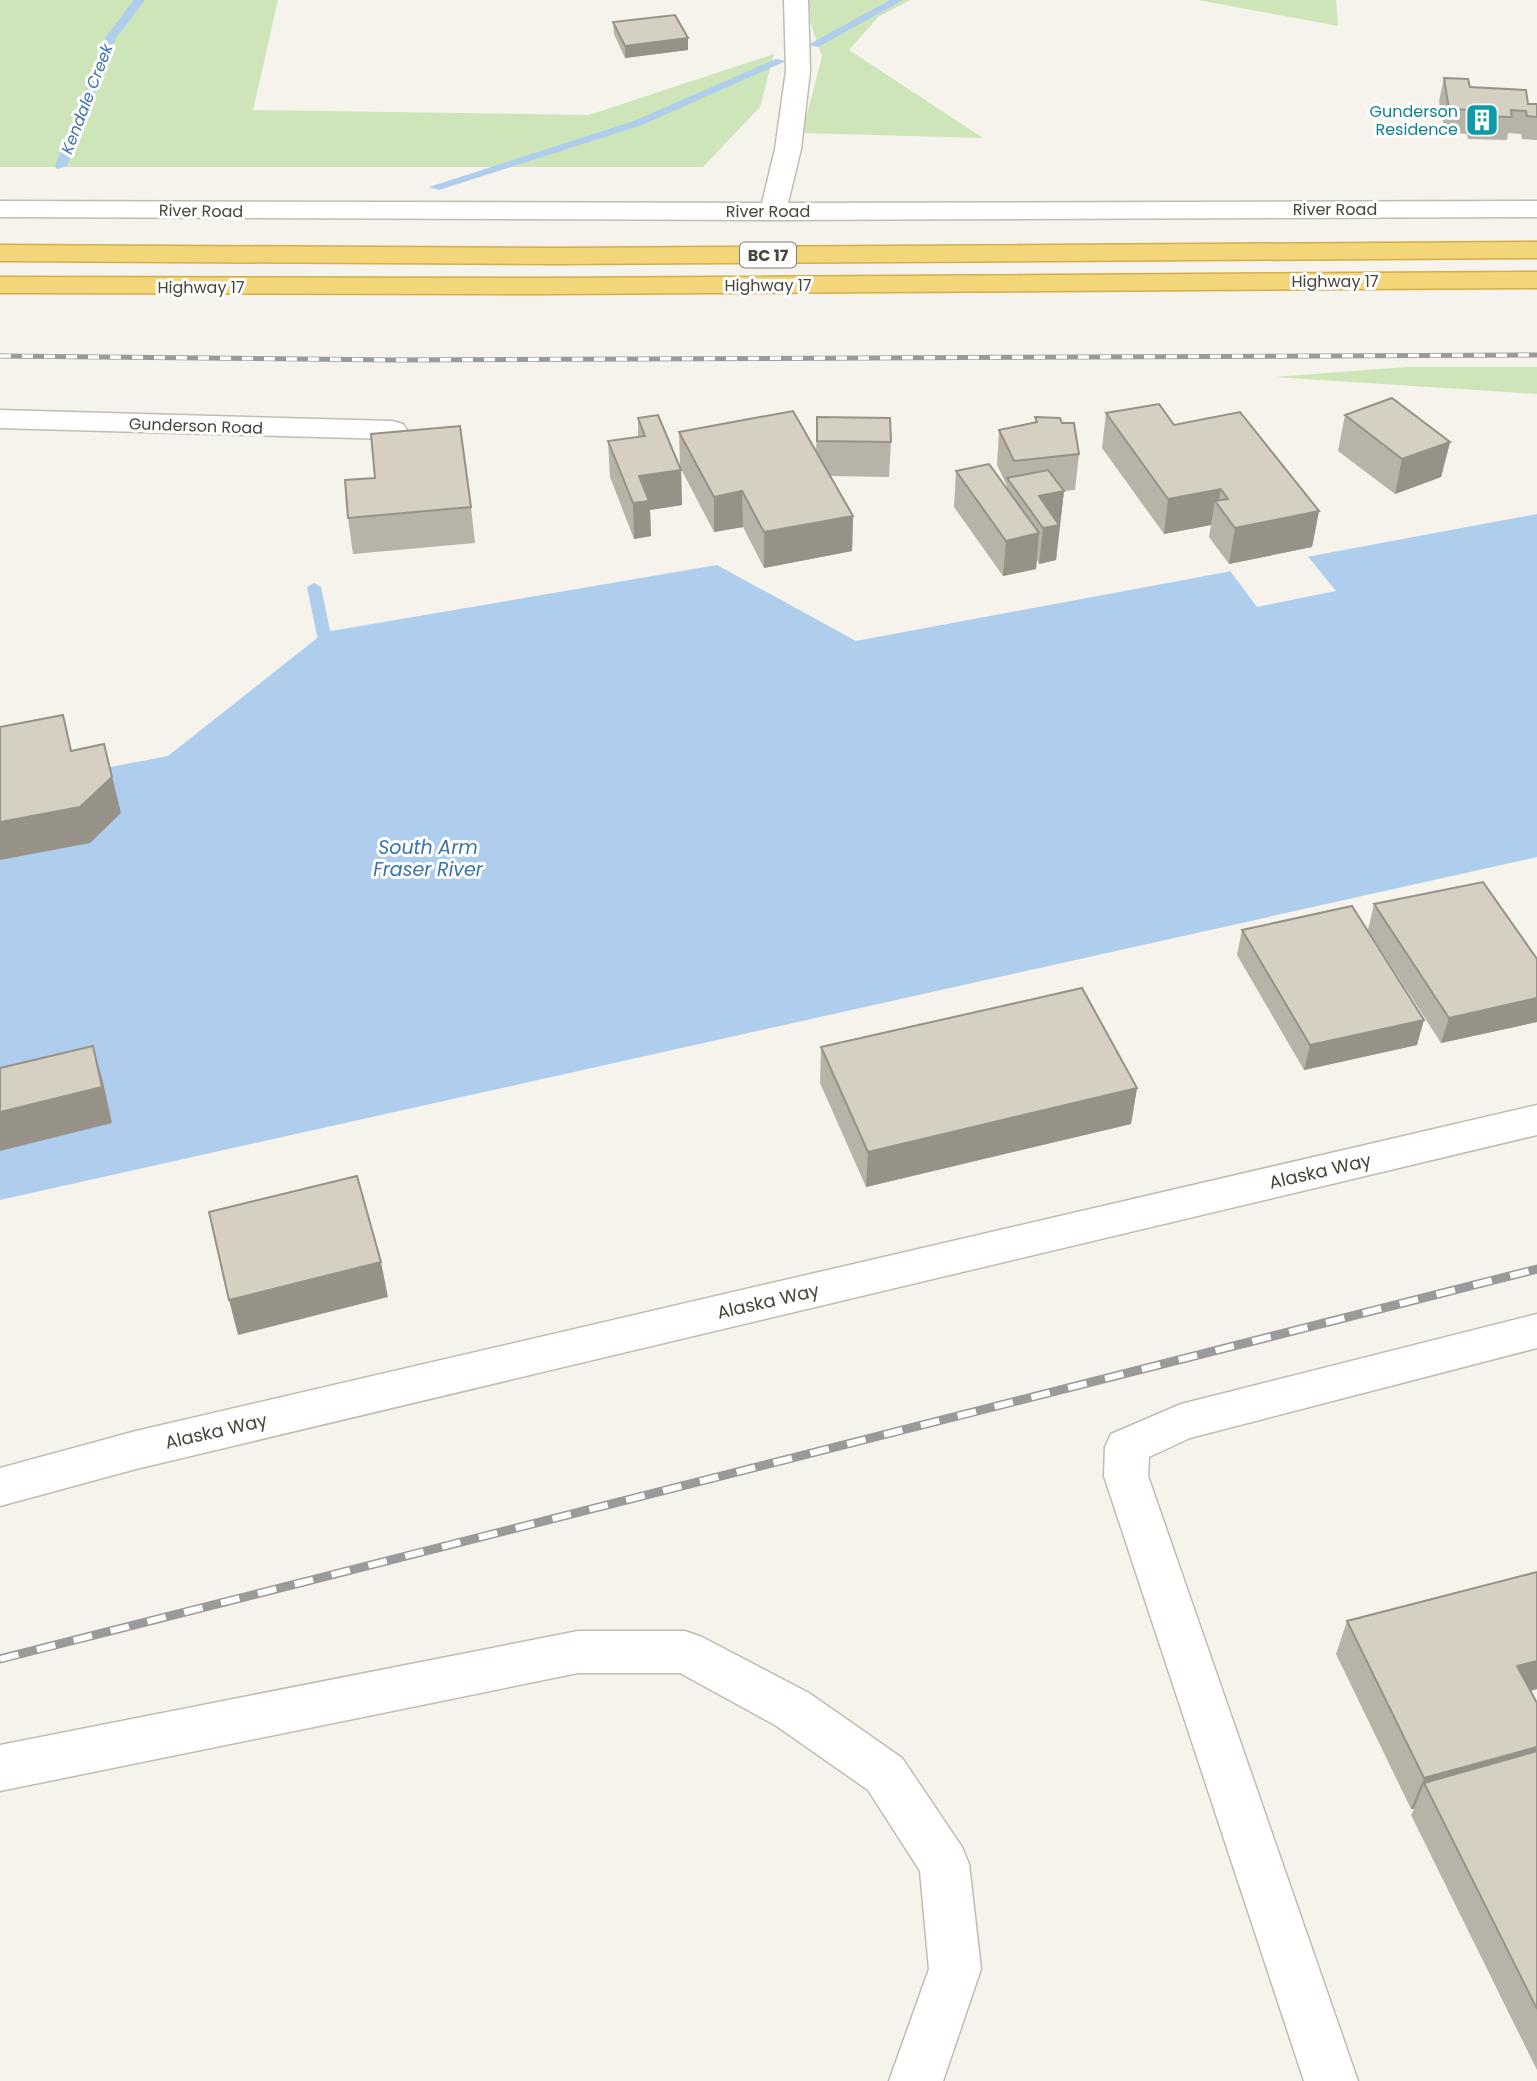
<svg xmlns="http://www.w3.org/2000/svg" width="1537" height="2081" viewBox="0 0 1537 2081" font-family="Poppins,sans-serif">
	<rect width="100%" height="100%" fill="#f5f3ec"/>
	<g fill="#cde5b9">
		<path d="M 0,0 L 278,0 L 253,110 L 589,115 L 774,54 L 760,107 L 703,167 L 0,167 Z"/>
		<path d="M 803,0 L 910,0 L 878,17 L 849,50 L 983,138 L 802,133 L 822,57 Z"/>
		<path d="M 1198,0 L 1336,0 L 1338,26 Z"/>
		<path d="M 1407,367 L 1537,367 L 1537,394 L 1274,377 Z"/>
	</g>
	<path fill="#afcdec" d="M 1537,514 L 1537,857 L 0,1200 L 0,788 L 168,756 L 325,632 L 717,565 L 856,641 Z"/>
	<path fill="#f5f3ec" d="M 1323,550 L 1306,554 L 1336,591 L 1257,607 L 1228,568 Z"/>
	<g fill="none" stroke-linecap="round" stroke-linejoin="round">
		<g fill="#afcdec" fill-rule="evenodd">
			<path d="M 134,0 L 145,0 L 116,38 L 67,166 L 57,169 L 55,166 L 106,37 Z"/>
			<path d="M 890,0 L 903,0 L 818,47 L 808,45 Z"/>
			<path d="M 776,59 L 786,61 L 642,125 L 439,190 L 429,187 L 634,121 Z"/>
			<path d="M 314,583 L 321,587 L 335,655 L 328,660 L 321,655 L 307,587 Z"/>
		</g>
		<defs>
			<g id="minor">
				<path d="M 784,0 L 808,0 L 810,71 L 801,149 L 788,203 L 1537,201 L 1537,217 L 773,220 L 0,217 L 0,201 L 762,203 L 775,149 L 786,71 Z"/>
				<path d="M 0,410 L 392,421 L 403,424 L 407,430 L 403,436 L 392,439 L 0,428 Z"/>
				<path d="M 1537,1105 L 1537,1135 L 136,1469 L 0,1506 L 0,1468 L 136,1431 Z"/>
				<path d="M 1537,1314 L 1537,1348 L 1190,1438 L 1149,1457 L 1148,1476 L 1358,2081 L 1304,2081 L 1104,1476 L 1105,1447 L 1111,1434 L 1181,1404 Z"/>
				<path d="M 578,1631 L 685,1631 L 702,1637 L 809,1693 L 902,1758 L 962,1847 L 969,1864 L 981,1969 L 943,2081 L 889,2081 L 929,1969 L 920,1871 L 868,1790 L 775,1725 L 680,1673 L 578,1673 L 0,1791 L 0,1745 Z"/>
			</g>
			<g id="highway">
				<path d="M 1537,242 L 1537,258 L 558,264 L 0,261 L 0,245 L 558,248 Z"/>
				<path d="M 1537,272 L 1537,288 L 545,294 L 0,293 L 0,277 L 545,278 Z"/>
			</g>
		</defs>
		<use href="#minor" stroke="#c0bcaf" stroke-width="3"/>
		<use href="#highway" stroke="#d2ad49" stroke-width="3"/>
		<use href="#minor" fill="#fff" fill-rule="evenodd"/>
		<use href="#highway" fill="#f3d67a" fill-rule="evenodd"/>
		<defs>
			<path id="rail-far1" d="M 0,356 L 396,360 L 1537,355"/>
			<path id="rail" d="M 0,1659 L 1537,1269"/>
		</defs>
		<use href="#rail-far1" stroke="#9a9a9a" stroke-width="5"/>
		<use href="#rail" stroke="#9a9a9a" stroke-width="9"/>
		<use href="#rail-far1" stroke="#fff" stroke-width="3.5" stroke-dasharray="11" stroke-linecap="butt"/>
		<use href="#rail" stroke="#fff" stroke-width="6" stroke-dasharray="19" stroke-linecap="butt"/>
	</g>
	<g fill="#b8b3a8">
		<path d="M 613,22 L 688,50 L 625,58 L 614,34 Z"/>
		<path d="M 1444,78 L 1470,87 L 1528,104 L 1537,104 L 1537,140 L 1522,139 L 1521,134 L 1508,133 L 1507,140 L 1468,139 L 1467,134 L 1445,132 L 1439,101 Z"/>
		<path d="M 1106,413 L 1174,425 L 1319,511 L 1312,547 L 1229,564 L 1209,537 L 1211,525 L 1164,534 L 1102,448 Z"/>
		<path d="M 1345,415 L 1450,442 L 1441,477 L 1395,494 L 1338,451 Z"/>
		<path d="M 817,417 L 891,442 L 889,477 L 830,476 L 853,516 L 852,551 L 764,568 L 743,527 L 714,532 L 680,467 L 679,432 L 816,452 Z"/>
		<path d="M 1035,417 L 1062,423 L 1079,454 L 1075,490 L 1064,491 L 1056,560 L 1039,564 L 1037,560 L 1036,569 L 1003,576 L 954,507 L 956,471 L 1006,488 L 1007,486 L 997,465 L 999,430 L 1035,422 Z"/>
		<path d="M 638,418 L 681,470 L 682,505 L 650,510 L 651,536 L 634,539 L 610,477 L 608,441 L 638,437 Z"/>
		<path d="M 471,507 L 475,543 L 353,554 L 348,518 Z"/>
		<path d="M 1374,904 L 1537,959 L 1537,1022 L 1441,1043 L 1368,930 Z"/>
		<path d="M 1242,930 L 1417,1045 L 1304,1070 L 1237,955 Z"/>
		<path d="M 821,1047 L 1137,1088 L 1131,1124 L 866,1187 L 820,1083 Z"/>
		<path d="M 1537,1572 L 1537,1689 L 1530,1691 L 1537,1703 L 1537,2070 L 1411,1815 L 1414,1809 L 1411,1809 L 1336,1654 L 1347,1621 Z"/>
	</g>
	<g fill="#969288">
		<path d="M 688,38 L 688,50 L 625,58 L 625,46 Z"/>
		<path d="M 1450,442 L 1441,477 L 1395,494 L 1402,459 Z"/>
		<path d="M 681,470 L 682,505 L 650,510 L 651,536 L 634,539 L 633,503 L 639,476 Z"/>
		<path d="M 1221,489 L 1218,506 L 1215,501 L 1211,525 L 1164,534 L 1168,499 Z"/>
		<path d="M 742,491 L 743,527 L 714,532 L 714,497 Z"/>
		<path d="M 1064,491 L 1056,560 L 1039,564 L 1043,528 L 1039,496 Z"/>
		<path d="M 1319,511 L 1312,547 L 1229,564 L 1235,528 Z"/>
		<path d="M 853,516 L 852,551 L 764,568 L 764,532 Z"/>
		<path d="M 1039,533 L 1036,569 L 1003,576 L 1006,541 Z"/>
		<path d="M 104,744 L 121,813 L 90,843 L 0,860 L 0,822 Z"/>
		<path d="M 1537,998 L 1537,1022 L 1441,1043 L 1449,1018 Z"/>
		<path d="M 1424,1020 L 1417,1045 L 1304,1070 L 1310,1045 Z"/>
		<path d="M 93,1046 L 103,1082 L 112,1123 L 0,1151 L 0,1112 Z"/>
		<path d="M 1137,1088 L 1131,1124 L 866,1187 L 868,1152 Z"/>
		<path d="M 381,1262 L 388,1297 L 238,1335 L 229,1300 Z"/>
		<path d="M 1537,1661 L 1537,1689 L 1503,1699 L 1517,1666 Z"/>
		<path d="M 1537,1747 L 1537,1774 L 1424,1783 L 1414,1809 L 1411,1809 L 1424,1778 Z"/>
	</g>
	<g fill="#d6d0c3" stroke="#969288" stroke-width="2">
		<path d="M 675,15 L 688,38 L 625,46 L 613,22 Z"/>
		<path d="M 1444,78 L 1468,79 L 1470,87 L 1526,90 L 1528,104 L 1537,104 L 1537,117 L 1527,116 L 1526,111 L 1511,110 L 1512,117 L 1473,116 L 1472,110 L 1449,109 Z"/>
		<path d="M 1392,398 L 1450,442 L 1402,459 L 1345,415 Z"/>
		<path d="M 1159,404 L 1174,425 L 1240,412 L 1319,511 L 1235,528 L 1215,501 L 1228,499 L 1221,489 L 1168,499 L 1106,413 Z"/>
		<path d="M 793,411 L 853,516 L 764,532 L 742,491 L 714,497 L 679,432 Z"/>
		<path d="M 658,415 L 681,470 L 639,476 L 649,501 L 633,503 L 608,441 L 645,436 L 638,418 Z"/>
		<path d="M 817,417 L 890,418 L 891,442 L 817,441 Z"/>
		<path d="M 1035,417 L 1060,418 L 1062,423 L 1074,423 L 1079,454 L 1014,461 L 999,430 L 1037,422 Z"/>
		<path d="M 460,426 L 471,507 L 348,518 L 345,480 L 375,478 L 371,434 Z"/>
		<path d="M 989,464 L 1039,533 L 1006,541 L 956,471 Z"/>
		<path d="M 1048,470 L 1064,491 L 1039,496 L 1059,525 L 1043,528 L 1007,478 Z"/>
		<path d="M 63,715 L 71,751 L 104,744 L 112,777 L 80,807 L 0,822 L 0,727 Z"/>
		<path d="M 1483,882 L 1537,959 L 1537,998 L 1449,1018 L 1374,904 Z"/>
		<path d="M 1352,906 L 1424,1020 L 1310,1045 L 1242,930 Z"/>
		<path d="M 1082,988 L 1137,1088 L 868,1152 L 821,1047 Z"/>
		<path d="M 93,1046 L 102,1087 L 0,1112 L 0,1068 Z"/>
		<path d="M 357,1176 L 381,1262 L 229,1300 L 209,1212 Z"/>
		<path d="M 1537,1572 L 1537,1661 L 1517,1666 L 1537,1703 L 1537,1747 L 1424,1778 L 1347,1621 Z"/>
		<path d="M 1537,1751 L 1537,2009 L 1424,1783 Z"/>
	</g>
	<defs>
		<symbol id="building-square" viewBox="-11 -11 22 22"><rect x="-9" y="-9" width="18" height="18" rx="4" fill="#0f9aa8" stroke="#fff"/><path d="M-4-6H4V6H1V3H-1V6H-4ZM-2.5-4.3h1.7v1.8h-1.7ZM.8-4.3h1.7v1.8H.8ZM-2.5-1h1.7V.8h-1.7ZM.8-1h1.7V.8H.8Z" fill="#fff"/></symbol>
	</defs>
	<g fill-rule="evenodd">
		<use href="#building-square" x="1463" y="101" width="38" height="38"/>
	</g>
	<g text-anchor="middle" dominant-baseline="central" stroke-width="6" stroke-linejoin="round" paint-order="stroke">
		<g font-size="16" font-style="italic" fill="#3b72ae" stroke="#fff">
			<text transform="translate(87 99) rotate(-69)">Kendale Creek</text>
		</g>
		<g font-size="16" fill="#0d838f" stroke="#fff" text-anchor="end">
			<text x="1458" y="111">Gunderson<tspan x="1458" dy="18">Residence</tspan></text>
		</g>
		<g font-size="16" fill="#49453a" stroke="#fff">
			<text x="1335" y="209">River Road</text>
			<text transform="translate(201 211) rotate(1)">River Road</text>
			<text x="768" y="211">River Road</text>
			<text x="1335" y="281">Highway 17</text>
			<text x="768" y="285">Highway 17</text>
			<text x="201" y="287">Highway 17</text>
			<text transform="translate(196 426) rotate(2)">Gunderson Road</text>
		</g>
		<rect fill="#fff" stroke="#807d75" stroke-width="2" x="740" y="242.5" width="56" height="25" rx="5"/>
		<g font-size="16" font-weight="bold" fill="#49453a">
			<text x="768" y="255">BC 17</text>
		</g>
		<g font-size="18" fill="#49453a" stroke="#fff">
			<text transform="translate(1320 1171) rotate(-13)">Alaska Way</text>
			<text transform="translate(768 1301) rotate(-13)">Alaska Way</text>
			<text transform="translate(216 1431) rotate(-13)">Alaska Way</text>
		</g>
		<g font-size="19" font-style="italic" fill="#3b72ae" stroke="#fff">
			<text x="428" y="847">South Arm<tspan x="428" dy="22">Fraser River</tspan></text>
		</g>
	</g>
</svg>
